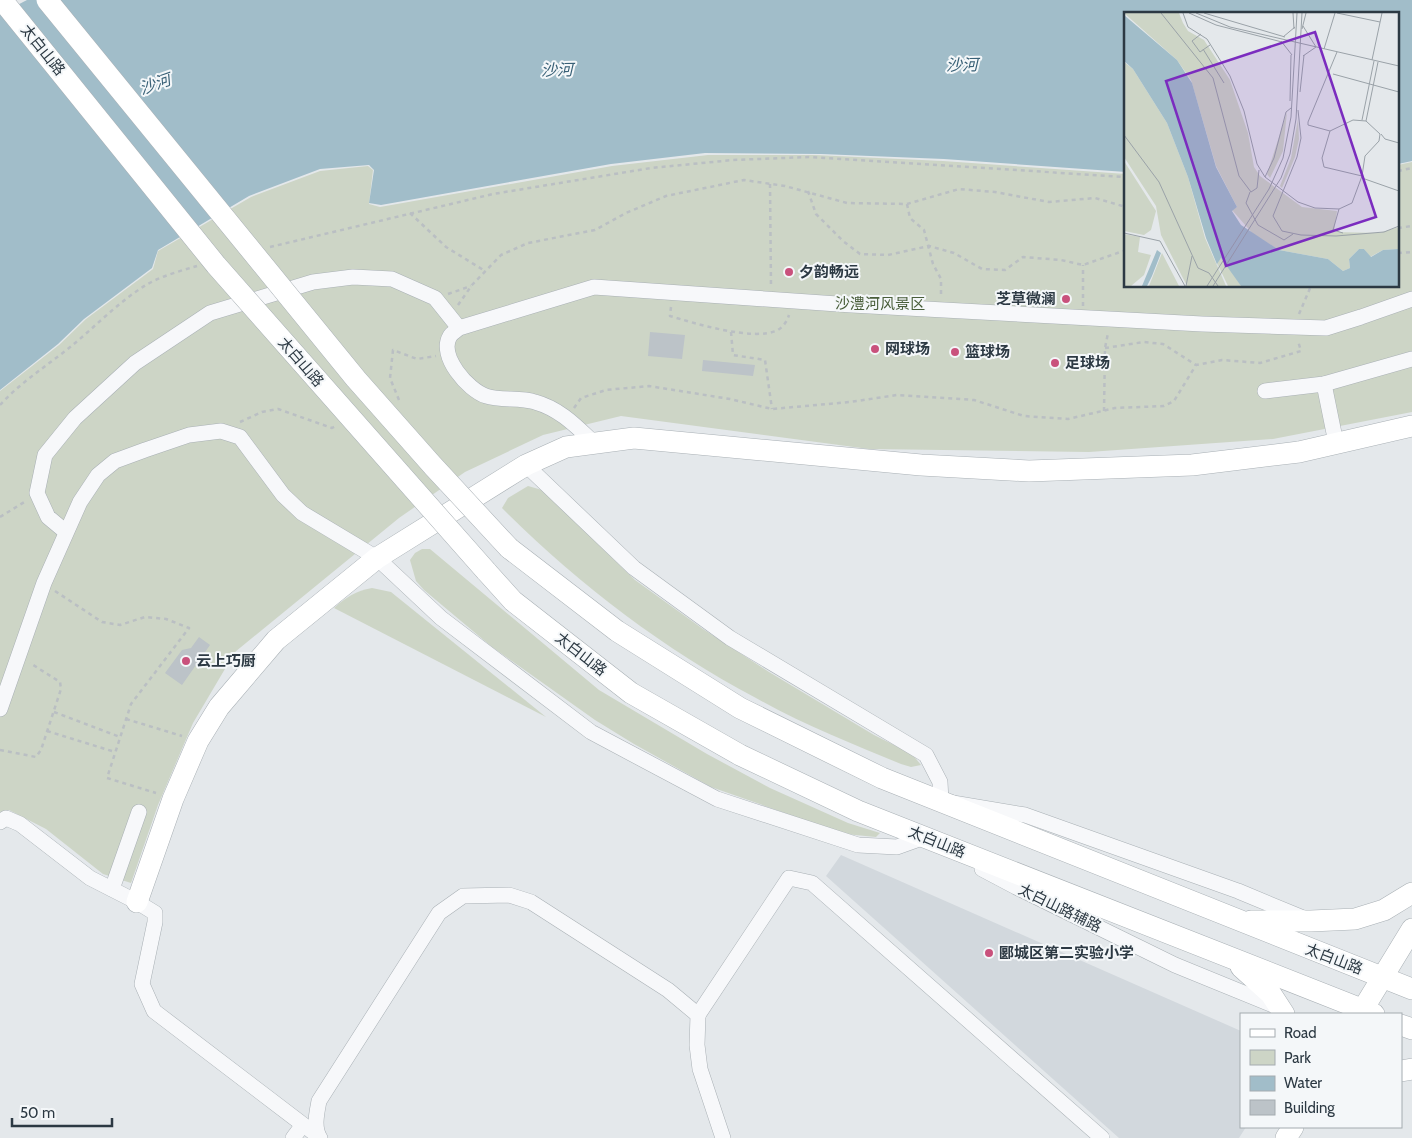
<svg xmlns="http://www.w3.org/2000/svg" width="1412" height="1138" viewBox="0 0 1412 1138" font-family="Cabin,'Noto Sans SC',sans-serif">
	<rect width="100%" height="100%" fill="#e4e8eb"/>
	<path fill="#d2d8dd" d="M 841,855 L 1241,1031 L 1241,1127 L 1246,1127 L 1239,1138 L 1119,1138 L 826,876 Z"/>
	<g fill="#cdd5c6">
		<path d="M 708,155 L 815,155 L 943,161 L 1126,174 L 1126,286 L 1398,286 L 1398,165 L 1412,162 L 1412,412 L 1273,439 L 1089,452 L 869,449 L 621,416 L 543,435 L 465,472 L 399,518 L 235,652 L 193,723 L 158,805 L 131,883 L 103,874 L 46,829 L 9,810 L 0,812 L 0,391 L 59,345 L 86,319 L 153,269 L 158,251 L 251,197 L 320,171 L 368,166 L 373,170 L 369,204 L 380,207 L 612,166 Z"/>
		<path d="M 528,486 L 542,490 L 635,580 L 703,629 L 769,672 L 874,735 L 912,754 L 921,765 L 911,767 L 901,764 C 852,744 802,724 756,698 C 662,648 577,583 502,508 L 508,498 Z"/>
		<path d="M 422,549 L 430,549 L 599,690 L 707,754 L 770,788 L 848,823 L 880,833 L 876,837 L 845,834 L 711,787 L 634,744 L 595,720 L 492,647 L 424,590 L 416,581 L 410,560 L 415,553 Z"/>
		<path d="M 372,588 L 391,592 L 546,717 L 334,608 C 346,597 356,591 372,588 Z"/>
	</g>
	<path fill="#a1bdc9" d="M 27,0 L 1412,0 L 1412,161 L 1398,164 L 1398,14 L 1126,14 L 1126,172 L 944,159 L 821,154 L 705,153 L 611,164 L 381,205 L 369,203 L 374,170 L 369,165 L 320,169 L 249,196 L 158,250 L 152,268 L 84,319 L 58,344 L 0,390 L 0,14 Z"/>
	<g fill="#bcc3c8">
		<path d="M 650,332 L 685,335 L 682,359 L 648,356 Z"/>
		<path d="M 703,360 L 755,365 L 753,376 L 702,371 Z"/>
		<path d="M 199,637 L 210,645 L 182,685 L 165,673 L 182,650 L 191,648 Z"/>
	</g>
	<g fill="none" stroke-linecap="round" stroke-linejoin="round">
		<defs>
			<g id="street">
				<path d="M 1324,384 L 1336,443"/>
				<path d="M 1265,391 L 1324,384 L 1412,359"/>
				<path d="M 594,443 C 576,426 560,409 535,402 C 520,397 501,401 486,396 C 468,390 438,356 450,336 C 452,333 456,331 459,328 L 594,287 L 852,305 L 1202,324 L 1326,328 L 1361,317 L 1412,299"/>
				<path d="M 526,465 L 634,568 L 730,638 L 926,755 L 940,782 L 941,801 L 1025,815 L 1238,891 L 1303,918"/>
				<path d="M 66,532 L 48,517 L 37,493 L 45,455 L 75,418 L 135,363 L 210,313 L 313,282 L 353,277 L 392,279 L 435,298 L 459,328"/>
				<path d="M 0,709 L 44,583 L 80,502 L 98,475 L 115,461 L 145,450 L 189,435 L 221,431 L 240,437 L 283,495 L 302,513 L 377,558 L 441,618 L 591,732 L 717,799 L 858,845 L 897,847 L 925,837 L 929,840"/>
				<path d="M 0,822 L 6,818 L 20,824 L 90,878 L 137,902 L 155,913 L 155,922 L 142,984 L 154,1011 L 318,1136"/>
				<path d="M 982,869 L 1016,887 L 1175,965 L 1280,1008"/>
				<path d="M 112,889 L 139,812"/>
				<path d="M 698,1015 L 789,878 L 812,883 L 1102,1138"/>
				<path d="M 293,1138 L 299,1130"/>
				<path d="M 320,1138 C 313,1128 317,1112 319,1101 L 439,913 L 463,896 L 509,895 L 531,902 L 668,990 L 698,1015 L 697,1045 L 700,1069 L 723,1138"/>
			</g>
			<g id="secondary">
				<path d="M 509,548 L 617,631 L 740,708 L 882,778 L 1412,989"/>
				<path d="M 486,571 L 513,601 L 631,693 L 740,755 L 858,811 L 1374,1014"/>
				<path d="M 137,902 L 173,799 L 198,741 L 219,707 L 276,640 L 377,558 L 526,465 L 566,447 L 634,438 L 921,465 L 1029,471 L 1192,465 L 1299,452 L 1412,426"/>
				<path d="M 1251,921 L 1311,921 L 1355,919 L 1384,910 L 1412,893"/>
				<path d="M 1241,967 L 1271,994 L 1284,1014"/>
				<path d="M 1360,1014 L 1412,929"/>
				<path d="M 1401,1025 L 1412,1029"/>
				<path d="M 1401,1071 L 1412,1069"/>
				<path d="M 1286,1138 L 1293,1127"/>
			</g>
		</defs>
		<use href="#street" stroke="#a9b0b5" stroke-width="16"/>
		<use href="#secondary" stroke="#a9b0b5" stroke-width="22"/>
		<g stroke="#babfc3" stroke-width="2.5" stroke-dasharray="4 4" stroke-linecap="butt">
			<path d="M 1398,171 L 1412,168"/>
			<path d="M 770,184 L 771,287"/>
			<path d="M 808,191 L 816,214 L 843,241 L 860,254 L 888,255 L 929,246 L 954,253 L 982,269 L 1005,270 L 1023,257 L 1061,260 L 1083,265 L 1126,250"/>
			<path d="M 907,204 L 910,218 L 924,230 L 933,264 L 941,279 L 941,297"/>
			<path d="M 410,213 L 446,247 L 485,271"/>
			<path d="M 1398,228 L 1412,226"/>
			<path d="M 270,247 L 493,194 L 651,168 L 733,160 L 809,157 L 1126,177"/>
			<path d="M 1398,253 L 1412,252"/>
			<path d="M 448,294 L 471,286"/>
			<path d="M 458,305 L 472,285 L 501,255 L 528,243 L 595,230 L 626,213 L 666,196 L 744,180 L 785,186 L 847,203 L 907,204 L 959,189 L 995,192 L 1049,202 L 1095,198 L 1126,207"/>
			<path d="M 1083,306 L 1083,265"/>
			<path d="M 671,307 L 670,316 C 694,323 754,342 778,330 C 784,326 787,321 789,315"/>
			<path d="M 1299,314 L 1311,286"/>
			<path d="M 731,332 L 733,355 L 765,360 L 772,409"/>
			<path d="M 1105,348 L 1144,342 L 1163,344 L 1196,365"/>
			<path d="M 399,400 L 390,378 L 393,350 L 417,359 L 436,356"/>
			<path d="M 0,405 C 20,383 45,367 69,348 C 94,328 118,302 146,285 C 161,276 180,271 197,266"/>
			<path d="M 574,408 L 581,398 L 606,390 L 649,386 L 730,399 L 772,409 L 850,402 L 897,395 L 974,400 L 1024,416 L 1068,419 L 1115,408 L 1164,406 L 1174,401 L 1196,365 L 1222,360 L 1260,363 L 1301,351 L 1298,341"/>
			<path d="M 1104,411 L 1105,348 L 1108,333"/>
			<path d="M 240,422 L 262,412 L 278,409 L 332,428 L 336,426"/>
			<path d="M 0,517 L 26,501"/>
			<path d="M 55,591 L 102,622 L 120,625 L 145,617 L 166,619 L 189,628 L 131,704 L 107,778 L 156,793"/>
			<path d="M 54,712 L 120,737"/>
			<path d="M 126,719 L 182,736"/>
			<path d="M 47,731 L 115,752"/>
			<path d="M 0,750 L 36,757 L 41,750 L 61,689 L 60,682 L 30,663"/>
		</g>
		<use href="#street" stroke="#f7f8fa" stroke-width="15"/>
		<use href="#secondary" stroke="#fff" stroke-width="21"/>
		<defs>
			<g id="secondary-bridge">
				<path d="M 2,0 L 216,265 L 486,571"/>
				<path d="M 47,0 L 356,379 L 433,466 L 509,548"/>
			</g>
		</defs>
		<use href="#secondary-bridge" stroke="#a9b0b5" stroke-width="22" stroke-linecap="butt"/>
		<use href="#secondary-bridge" stroke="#fff" stroke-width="21"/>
	</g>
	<g fill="#c9517c" stroke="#f4f7f9" stroke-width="2">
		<circle cx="789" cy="272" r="5"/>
		<circle cx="1066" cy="299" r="5"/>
		<circle cx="875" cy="349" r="5"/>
		<circle cx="955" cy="352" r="5"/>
		<circle cx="1055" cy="363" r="5"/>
		<circle cx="186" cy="661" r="5"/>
		<circle cx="989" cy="953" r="5"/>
	</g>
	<g text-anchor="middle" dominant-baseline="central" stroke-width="4" stroke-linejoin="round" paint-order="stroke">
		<g font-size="15" fill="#2c3943" stroke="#f4f7f9">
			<text transform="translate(43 50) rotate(51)">太白山路</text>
			<text transform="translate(301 362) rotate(49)">太白山路</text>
			<text transform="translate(581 654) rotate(38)">太白山路</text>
			<text transform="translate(937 842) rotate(22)">太白山路</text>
			<text transform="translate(1060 908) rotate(26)">太白山路辅路</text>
			<text transform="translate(1334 959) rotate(21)">太白山路</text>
		</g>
		<g font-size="15" font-weight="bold" fill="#2c3943" stroke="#f4f7f9" text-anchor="start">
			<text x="799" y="272">夕韵畅远</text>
			<text x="1056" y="299" text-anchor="end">芝草微澜</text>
			<text x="885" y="349">网球场</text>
			<text x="965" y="352">篮球场</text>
			<text x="1065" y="363">足球场</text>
			<text x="196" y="661">云上巧厨</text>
			<text x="999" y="953">郾城区第二实验小学</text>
		</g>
		<g font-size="15" fill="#495e3a" stroke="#f4f7f9">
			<text x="880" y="304">沙澧河风景区</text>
		</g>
		<g font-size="16" font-style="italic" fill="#386076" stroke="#f4f7f9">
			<text transform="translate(962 65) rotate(-1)">沙河</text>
			<text transform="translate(557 70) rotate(-1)">沙河</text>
			<text transform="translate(155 84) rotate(-19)">沙河</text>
		</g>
	</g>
	<g transform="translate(1124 12)">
		<rect width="275" height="275" fill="#e4e8eb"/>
		<path d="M 0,1 L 55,1 L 59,11 L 64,19 L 80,28 L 106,68 L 124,121 L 130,155 L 136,164 L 178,195 L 213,199 L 210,220 L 255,221 L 275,215 L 274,237 L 259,238 L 246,245 L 240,237 L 235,237 L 225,247 L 226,256 L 219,259 L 204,247 L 155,238 L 129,222 L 108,198 L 113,195 L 92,154 L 67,68 L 53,48 ZM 0,50 L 9,57 L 43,111 L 64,165 L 81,226 L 102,274 L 63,274 L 37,223 L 32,194 L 0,145 ZM 163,100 L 159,139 L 146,166 L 143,162 ZM 174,107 L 175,127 L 171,145 L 158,176 L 156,174 L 167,146 ZM 0,149 L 32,199 L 27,218 L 20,223 L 0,219 ZM 0,222 L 16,225 L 14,240 L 27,243 L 20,263 L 7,274 L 0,274 ZM 38,241 L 55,274 L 25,274 ZM 97,246 L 107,256 L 117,274 L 104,274 L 93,251 Z" fill="#cdd5c6"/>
		<path d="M 0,3 L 53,48 L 68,71 L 92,155 L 113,195 L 108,199 L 117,213 L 155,238 L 204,247 L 219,259 L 226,256 L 225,247 L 235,237 L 240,237 L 247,245 L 259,238 L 274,237 L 275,232 L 275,274 L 117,274 L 97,246 L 93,252 L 102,274 L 82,226 L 64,165 L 43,111 L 9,57 L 0,49 ZM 33,238 L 37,241 L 28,264 L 23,274 L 18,274 Z" fill="#a1bdc9"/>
		<path fill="none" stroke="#9aa2a8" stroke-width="1" d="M 37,1 L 89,66 L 115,164 L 127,180 L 133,176 L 135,158M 59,1 L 64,15 L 83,27 L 106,64 L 120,99 L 133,152 L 141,165 L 174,190 L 191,196 L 215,197 L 228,191 L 238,164M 65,1 L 92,13 L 158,30M 72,1 L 106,15 L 275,54M 80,1 L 161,25M 169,1 L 170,17M 213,1 L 256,10M 179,14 L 192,35 L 179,44M 178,17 L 182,1M 77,22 L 68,29 L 76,40 L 86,33M 159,25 L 171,15M 157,29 L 168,43M 79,37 L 100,71M 200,37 L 211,1M 248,48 L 258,1M 209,62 L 275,80M 176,80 L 180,43M 166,89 L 167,43M 174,98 L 177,126 L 173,145 L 149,204 L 158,219 L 177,223 L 212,224 L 260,220 L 275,214M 238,108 L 250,49M 242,109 L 229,108 L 206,119 L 198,146 L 200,155 L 238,164 L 241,144 L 255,129 L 256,122 L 242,109 L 254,50M 206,119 L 184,113 L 184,110 L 213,40M 257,122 L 261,127 L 275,131M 0,123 L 35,170 L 74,256 L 85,261 L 94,274M 141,165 L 150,146 L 162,100 L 167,96M 238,166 L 275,179M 126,180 L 122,191 L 134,213 L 160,228 L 169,222M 215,197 L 209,218 L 219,221M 0,221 L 36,229 L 61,274M 62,274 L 68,244M 83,274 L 145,177 L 159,146 L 167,105 L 173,1M 89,274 L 157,166 L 166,142 L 172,107 L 178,1"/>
		<path fill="#7b2cbf" fill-opacity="0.15" stroke="#7b2cbf" stroke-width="2.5" d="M 191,20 L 252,205 L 102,254 L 42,69 Z"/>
		<rect width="275" height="275" fill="none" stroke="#2c3943" stroke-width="2.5"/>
	</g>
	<rect x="1240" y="1013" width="162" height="115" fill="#f4f7f9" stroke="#a4abb0"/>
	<rect x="1250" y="1029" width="25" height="8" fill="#ffffff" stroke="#a4abb0"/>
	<text x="1284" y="1038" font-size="15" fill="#2c3943">Road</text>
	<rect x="1250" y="1050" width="25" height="15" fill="#cdd5c6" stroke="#a4abb0"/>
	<text x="1284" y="1063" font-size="15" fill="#2c3943">Park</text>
	<rect x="1250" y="1076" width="25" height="15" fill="#a1bdc9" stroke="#a4abb0"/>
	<text x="1284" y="1088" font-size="15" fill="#2c3943">Water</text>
	<rect x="1250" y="1100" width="25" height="15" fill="#bcc3c8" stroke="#a4abb0"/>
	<text x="1284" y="1113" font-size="15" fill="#2c3943">Building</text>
	<path d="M12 1118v8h100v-8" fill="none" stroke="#2c3943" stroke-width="2.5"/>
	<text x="20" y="1118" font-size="15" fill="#2c3943" stroke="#f4f7f9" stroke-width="4" paint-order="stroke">50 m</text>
</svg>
